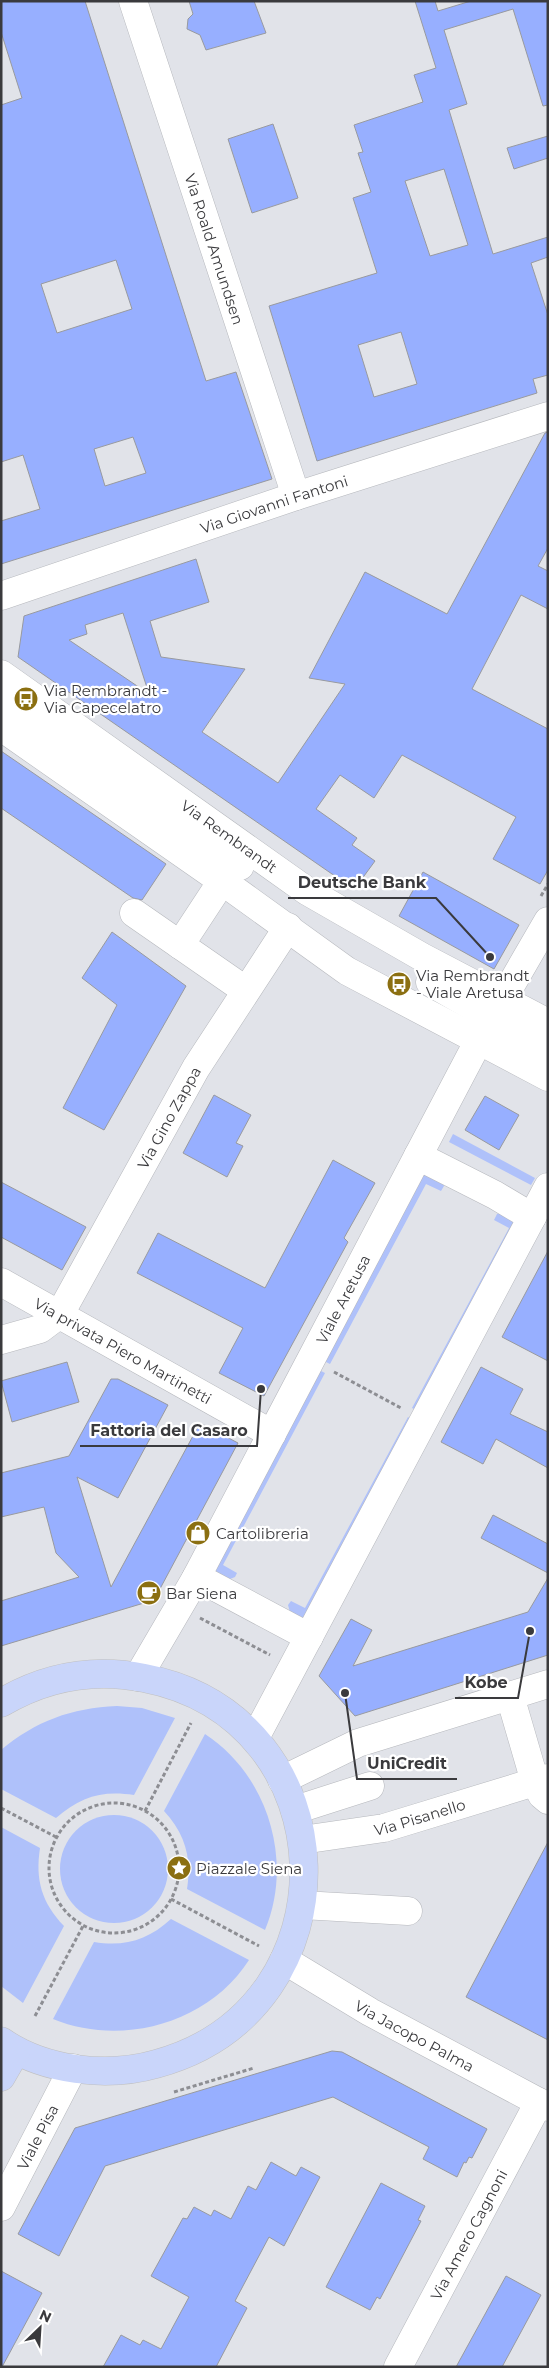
<svg xmlns="http://www.w3.org/2000/svg" width="549" height="2368" viewBox="0 0 549 2368" font-family="Montserrat,sans-serif">
	<rect width="100%" height="100%" fill="#e1e3e9"/>
	<g fill="#afc1fa">
		<path d="M 453,1134 L 535,1178 L 531,1185 L 449,1142 Z"/>
		<path d="M 427,1169 L 442,1177 L 444,1186 L 441,1191 L 426,1184 L 330,1364 L 324,1361 Z"/>
		<path d="M 506,1211 L 521,1219 L 418,1411 L 412,1408 L 509,1228 L 494,1220 L 497,1214 Z"/>
		<path d="M 319,1370 L 325,1373 L 223,1565 L 237,1573 L 235,1577 L 225,1581 L 211,1573 Z"/>
		<path d="M 408,1417 L 413,1420 L 305,1624 L 291,1616 L 288,1605 L 291,1601 L 305,1608 Z"/>
		<path d="M 117,1706 L 142,1708 L 175,1718 L 134,1795 C 102,1790 80,1797 56,1818 L 1,1789 L 1,1750 C 36,1721 71,1708 117,1706 Z"/>
		<path d="M 205,1734 C 268,1775 294,1861 265,1930 L 187,1889 C 192,1857 185,1834 164,1811 Z"/>
		<circle cx="114" cy="1869" r="54"/>
		<path d="M 1,1827 L 40,1848 C 35,1880 42,1903 64,1926 L 23,2003 L 1,1986 Z"/>
		<path d="M 171,1919 L 249,1960 C 208,2024 121,2047 53,2019 L 94,1942 C 125,1947 148,1940 171,1919 Z"/>
	</g>
	<g fill="#97afff" stroke="#989a9f" fill-rule="evenodd">
		<path d="M 1,1 L 85,1 L 206,381 L 236,372 L 272,479 L 1,564 L 1,521 L 40,509 L 23,455 L 1,462 L 1,105 L 22,98 L 1,32 ZM 116,260 L 132,309 L 57,333 L 41,284 ZM 133,437 L 146,473 L 105,486 L 94,449 Z"/>
		<path d="M 189,1 L 254,1 L 266,33 L 206,50 L 200,35 L 187,29 L 188,19 L 193,14 Z"/>
		<path d="M 415,1 L 435,1 L 438,11 L 471,1 L 548,1 L 548,105 L 543,106 L 513,9 L 444,30 L 467,104 L 449,110 L 493,254 L 548,237 L 548,257 L 531,263 L 548,315 L 548,375 L 533,379 L 537,393 L 317,461 L 269,306 L 377,273 L 353,198 L 371,192 L 358,153 L 363,152 L 354,125 L 423,102 L 414,75 L 436,68 ZM 444,169 L 468,245 L 430,256 L 405,181 ZM 401,332 L 417,384 L 374,397 L 358,345 Z"/>
		<path d="M 273,124 L 298,198 L 252,213 L 228,139 Z"/>
		<path d="M 548,136 L 548,158 L 514,169 L 507,148 Z"/>
		<path d="M 548,432 L 548,548 L 538,566 L 548,571 L 548,609 L 521,595 L 472,689 L 548,729 L 548,870 L 540,884 L 493,859 L 516,817 L 402,755 L 374,798 L 340,775 L 316,809 L 357,838 L 352,845 L 375,861 L 356,887 L 332,874 L 18,657 L 24,616 L 196,559 L 209,602 L 150,621 L 161,657 L 245,669 L 202,732 L 278,783 L 345,684 L 309,678 L 365,572 L 447,614 L 545,433 ZM 123,613 L 149,694 L 69,640 L 87,634 L 85,625 Z"/>
		<path d="M 1,751 L 166,864 L 142,900 L 133,898 L 1,808 Z"/>
		<path d="M 423,872 L 519,925 L 494,969 L 399,916 Z"/>
		<path d="M 112,932 L 186,986 L 104,1130 L 63,1108 L 117,1005 L 82,978 Z"/>
		<path d="M 214,1095 L 251,1115 L 236,1143 L 243,1146 L 227,1177 L 183,1153 Z"/>
		<path d="M 485,1096 L 519,1115 L 499,1150 L 465,1130 Z"/>
		<path d="M 333,1160 L 375,1183 L 344,1238 L 348,1242 L 264,1396 L 219,1373 L 243,1328 L 137,1273 L 158,1233 L 265,1288 Z"/>
		<path d="M 1,1182 L 86,1227 L 62,1270 L 1,1237 Z"/>
		<path d="M 548,1251 L 548,1361 L 502,1337 Z"/>
		<path d="M 67,1362 L 79,1402 L 12,1422 L 1,1381 Z"/>
		<path d="M 481,1367 L 523,1389 L 510,1414 L 548,1432 L 548,1468 L 496,1439 L 483,1464 L 441,1442 Z"/>
		<path d="M 111,1379 L 118,1379 L 168,1405 L 118,1498 L 77,1477 L 111,1587 L 200,1423 L 238,1443 L 154,1600 L 1,1646 L 1,1601 L 79,1577 L 56,1553 L 44,1507 L 1,1517 L 1,1473 L 69,1456 Z"/>
		<path d="M 493,1515 L 548,1544 L 548,1573 L 481,1538 Z"/>
		<path d="M 548,1578 L 548,1655 L 355,1716 L 319,1676 L 351,1619 L 372,1630 L 353,1666 L 528,1612 Z"/>
		<path d="M 548,1842 L 548,2040 L 466,1997 Z"/>
		<path d="M 332,2051 L 342,2052 L 487,2129 L 472,2158 L 469,2157 L 466,2163 L 464,2162 L 457,2177 L 423,2159 L 429,2147 L 333,2097 L 105,2166 L 59,2256 L 18,2234 L 75,2128 Z"/>
		<path d="M 271,2162 L 296,2176 L 301,2167 L 320,2177 L 284,2246 L 269,2237 L 235,2301 L 247,2308 L 216,2367 L 103,2367 L 121,2335 L 140,2345 L 143,2340 L 161,2349 L 189,2297 L 151,2276 L 183,2218 L 187,2219 L 194,2207 L 211,2216 L 214,2210 L 231,2219 L 248,2186 L 256,2190 Z"/>
		<path d="M 381,2183 L 425,2206 L 418,2220 L 421,2221 L 380,2299 L 377,2297 L 370,2310 L 326,2287 Z"/>
		<path d="M 1,2271 L 42,2293 L 2,2367 L 1,2367 Z"/>
		<path d="M 506,2276 L 541,2295 L 502,2367 L 456,2367 Z"/>
	</g>
	<g fill="none" stroke-linecap="round" stroke-linejoin="round">
		<defs>
			<g id="minor">
				<path id="s1" d="M 133,1 L 296,496"/>
				<path id="s2" d="M 1,596 L 296,496 L 548,416"/>
				<path id="s3" d="M 1,674 L 307,891 L 422,957 L 548,1023"/>
				<path d="M 1,702 L 240,866"/>
				<path d="M 1,727 L 222,881 L 347,971 L 548,1077"/>
				<path d="M 134,913 L 245,990"/>
				<path d="M 180,945 L 222,881"/>
				<path d="M 430,982 L 548,1050"/>
				<path d="M 418,1156 L 495,1195 L 532,1217"/>
				<path id="s4" d="M 1,1282 L 272,1434"/>
				<path id="s5" d="M 1,1340 L 40,1329 L 60,1314 L 196,1068 L 288,927"/>
				<path d="M 196,1578 L 206,1582 L 309,1637"/>
				<path id="s6" d="M 138,1677 L 196,1578 L 479,1040 L 548,921"/>
				<path d="M 510,1696 L 535,1782 L 542,1795 L 548,1800"/>
				<path d="M 255,1738 L 548,1187"/>
				<path d="M 282,1780 L 358,1743 L 548,1684"/>
				<path d="M 295,1810 L 370,1786"/>
				<path id="s7" d="M 302,1840 L 384,1828 L 548,1778"/>
				<path d="M 302,1905 L 408,1911"/>
				<path id="s8" d="M 284,1960 L 370,2012 L 548,2107"/>
				<path id="s9" d="M 1,2207 L 73,2068"/>
				<path id="s10" d="M 398,2367 L 539,2102"/>
			</g>
			<g id="major">
				<path d="M 1,1703 C 45,1677 94,1668 144,1678 C 351,1718 359,2009 156,2064 C 107,2078 44,2071 1,2041"/>
				<path d="M 1,2077 L 16,2051"/>
			</g>
		</defs>
		<use href="#minor" stroke="#b6b8bd" stroke-width="29"/>
		<use href="#major" stroke="#c0c0c1" stroke-width="29"/>
		<g stroke="#8d8e93" stroke-width="3" stroke-dasharray="4 2.5" stroke-linecap="butt">
			<path d="M 541,896 L 548,884"/>
			<path d="M 334,1372 L 401,1408"/>
			<path d="M 200,1618 L 270,1655"/>
			<circle cx="114" cy="1868" r="65"/>
			<path d="M 1,1808 L 56,1837"/>
			<path d="M 145,1811 L 191,1723"/>
			<path d="M 171,1899 L 259,1946"/>
			<path d="M 35,2016 L 83,1926"/>
			<path d="M 174,2092 L 254,2068"/>
		</g>
		<use href="#minor" stroke="#fff" stroke-width="28"/>
		<use href="#major" stroke="#c9d5fa" stroke-width="28"/>
	</g>
	<defs>
		<symbol id="bus-disc" viewBox="-11 -11 22 22"><circle r="9.5" fill="#8b6f11" stroke="#fff"/><path d="M-5-6H5V4H4V6H2V4H-2V6H-4V4H-5ZM-3.5-4V0h7V-4ZM-3.5 1.2v1.5H-2V1.2ZM2 1.2v1.5H3.5V1.2Z" fill="#fff"/></symbol>
		<symbol id="shop-disc" viewBox="-11 -11 22 22"><circle r="9.5" fill="#8b6f11" stroke="#fff"/><path d="M-5-2.5h2.3a2.7 3.5 0 0 1 5.4 0H5L5.5 6h-11ZM-1.5-2.5h3a1.5 2.3 0 0 0-3 0Z" fill="#fff"/></symbol>
		<symbol id="cafe-disc" viewBox="-11 -11 22 22"><circle r="9.5" fill="#8b6f11" stroke="#fff"/><path d="M-5.5-4.5H6V0H3Q3 3.5 0 3.5H-2.5Q-5.5 3.5-5.5 0ZM3-3.2v2h1.7v-2ZM-6 4.5H4V6H-6Z" fill="#fff"/></symbol>
		<symbol id="sight-disc" viewBox="-11 -11 22 22"><circle r="9.5" fill="#8b6f11" stroke="#fff"/><path d="M0-6L1.8-2.2L6-1.7L2.9 1.2L3.7 5.4L0 3.3L-3.7 5.4L-2.9 1.2L-6-1.7L-1.8-2.2Z" fill="#fff"/></symbol>
	</defs>
	<g fill-rule="evenodd">
		<use href="#bus-disc" x="12" y="685" width="28" height="28"/>
		<use href="#bus-disc" x="385" y="970" width="28" height="28"/>
		<use href="#shop-disc" x="184" y="1519" width="28" height="28"/>
		<use href="#cafe-disc" x="135" y="1579" width="28" height="28"/>
		<use href="#sight-disc" x="165" y="1854" width="28" height="28"/>
	</g>
	<g text-anchor="middle" dominant-baseline="central" stroke-width="4.5" stroke-linejoin="round" paint-order="stroke">
		<g font-size="15" fill="#3a3a3d" stroke="#fff">
			<text stroke="none"><textPath href="#s1" startOffset="261">Via Roald Amundsen</textPath></text>
			<text stroke="none"><textPath href="#s2" startOffset="288">Via Giovanni Fantoni</textPath></text>
			<text stroke="none"><textPath href="#s3" startOffset="280">Via Rembrandt</textPath></text>
			<text stroke="none"><textPath href="#s5" startOffset="290">Via Gino Zappa</textPath></text>
			<text stroke="none"><textPath href="#s6" startOffset="430">Viale Aretusa</textPath></text>
			<text stroke="none"><textPath href="#s4" startOffset="140">Via privata Piero Martinetti</textPath></text>
			<text stroke="none"><textPath href="#s7" startOffset="120">Via Pisanello</textPath></text>
			<text stroke="none"><textPath href="#s8" startOffset="151">Via Jacopo Palma</textPath></text>
			<text stroke="none"><textPath href="#s9" startOffset="79">Viale Pisa</textPath></text>
			<text stroke="none"><textPath href="#s10" startOffset="150">Via Amero Cagnoni</textPath></text>
		</g>
		<g font-size="15" fill="#3a3a3d" stroke="#fff" text-anchor="start">
			<text x="44" y="690">Via Rembrandt -<tspan x="44" dy="17">Via Capecelatro</tspan></text>
			<text x="416" y="975">Via Rembrandt<tspan x="416" dy="17">- Viale Aretusa</tspan></text>
			<text x="216" y="1533">Cartolibreria</text>
			<text x="166" y="1593">Bar Siena</text>
			<text x="196" y="1868">Piazzale Siena</text>
		</g>
	</g>
	<path fill="none" stroke="#3a3a3d" stroke-width="2" d="M490 957L436 898H288M261 1389L257 1446H80M530 1631L518 1698H455M345 1693L357 1779H457"/>
	<g fill="#3a3a3d" stroke="#fff" stroke-width="2">
		<circle cx="490" cy="957" r="5"/>
		<circle cx="261" cy="1389" r="5"/>
		<circle cx="530" cy="1631" r="5"/>
		<circle cx="345" cy="1693" r="5"/>
	</g>
	<g font-size="16" text-anchor="middle" font-weight="bold" fill="#3a3a3d" stroke="#fff" stroke-width="4.5" stroke-linejoin="round" paint-order="stroke">
		<text x="362" y="888">Deutsche Bank</text>
		<text x="169" y="1436">Fattoria del Casaro</text>
		<text x="486" y="1688">Kobe</text>
		<text x="407" y="1769">UniCredit</text>
	</g>
	<rect width="549" height="2368" fill="none" stroke="#3a3a3d" stroke-width="5"/>
	<g transform="translate(40 2328) rotate(25)" stroke="#ffffff" stroke-width="4" paint-order="stroke">
	<path d="M0-4L9 19L0 12L-9 19Z" fill="#3a3a3d"/>
	<text y="-8" font-size="14" font-weight="bold" text-anchor="middle" fill="#3a3a3d">N</text>
	</g>
</svg>
